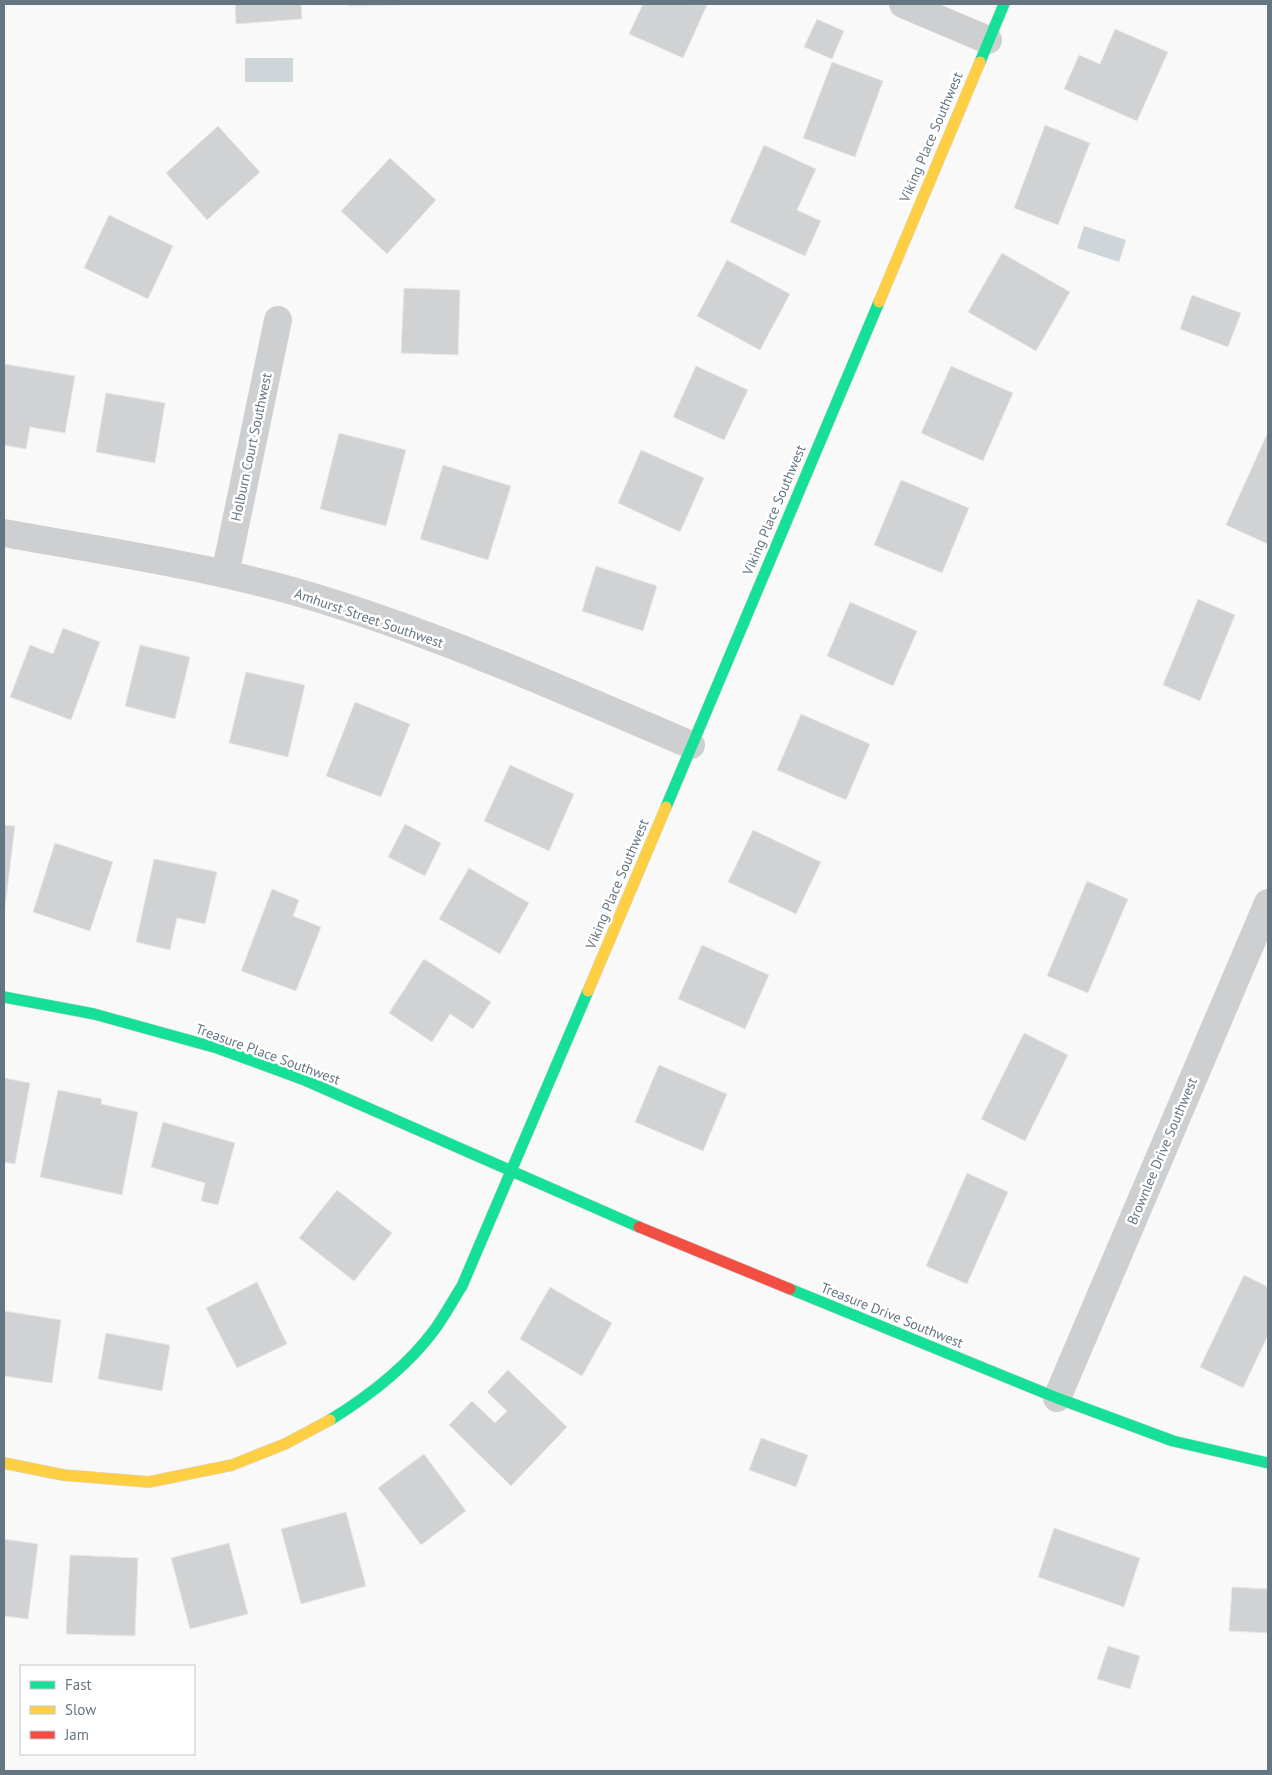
<svg xmlns="http://www.w3.org/2000/svg" width="1272" height="1775" viewBox="0 0 1272 1775" font-family="'PT Sans',sans-serif">
	<rect width="100%" height="100%" fill="#f9f9f9"/>
	<g fill="#ced6d9">
		<rect x="245" y="58" width="48" height="24"/>
		<path d="M 1084,226 L 1126,240 L 1119,262 L 1077,248 Z"/>
	</g>
	<g fill="#d0d2d3" stroke="#e8e8e8">
		<path d="M 235,4 L 301,4 L 302,19 L 236,24 Z"/>
		<path d="M 348,4 L 432,4 L 348,6 Z"/>
		<path d="M 643,4 L 707,5 L 683,58 L 629,34 Z"/>
		<path d="M 817,19 L 844,31 L 832,59 L 804,47 Z"/>
		<path d="M 1115,29 L 1168,52 L 1137,121 L 1064,89 L 1079,55 L 1100,64 Z"/>
		<path d="M 832,62 L 883,81 L 855,157 L 803,138 Z"/>
		<path d="M 1045,125 L 1090,143 L 1058,225 L 1014,208 Z"/>
		<path d="M 218,126 L 260,172 L 207,220 L 166,173 Z"/>
		<path d="M 764,145 L 816,169 L 797,210 L 821,221 L 805,256 L 730,222 Z"/>
		<path d="M 390,158 L 436,200 L 387,254 L 341,211 Z"/>
		<path d="M 109,215 L 173,246 L 148,299 L 84,268 Z"/>
		<path d="M 1002,253 L 1070,292 L 1036,351 L 968,312 Z"/>
		<path d="M 727,260 L 790,294 L 760,350 L 697,316 Z"/>
		<path d="M 404,288 L 460,290 L 458,355 L 401,353 Z"/>
		<path d="M 1192,295 L 1241,313 L 1228,347 L 1180,329 Z"/>
		<path d="M 5,364 L 75,376 L 65,433 L 30,427 L 26,449 L 4,445 L 4,372 Z"/>
		<path d="M 696,366 L 748,390 L 724,440 L 673,417 Z"/>
		<path d="M 951,366 L 1013,393 L 983,461 L 921,433 Z"/>
		<path d="M 106,393 L 165,403 L 155,463 L 96,452 Z"/>
		<path d="M 1268,432 L 1268,544 L 1226,525 Z"/>
		<path d="M 339,433 L 406,450 L 386,526 L 320,509 Z"/>
		<path d="M 641,450 L 704,478 L 680,532 L 618,503 Z"/>
		<path d="M 443,465 L 511,486 L 488,560 L 420,539 Z"/>
		<path d="M 901,480 L 969,508 L 942,573 L 874,545 Z"/>
		<path d="M 596,566 L 657,586 L 643,631 L 582,611 Z"/>
		<path d="M 1198,599 L 1235,615 L 1200,701 L 1163,685 Z"/>
		<path d="M 850,602 L 917,631 L 893,686 L 827,656 Z"/>
		<path d="M 63,628 L 100,642 L 71,720 L 10,697 L 30,645 L 53,654 Z"/>
		<path d="M 140,645 L 190,657 L 175,719 L 125,706 Z"/>
		<path d="M 246,672 L 305,685 L 288,757 L 229,743 Z"/>
		<path d="M 355,702 L 410,724 L 381,797 L 326,776 Z"/>
		<path d="M 801,714 L 870,744 L 846,800 L 777,770 Z"/>
		<path d="M 510,765 L 574,794 L 549,851 L 484,821 Z"/>
		<path d="M 405,824 L 441,843 L 425,876 L 388,857 Z"/>
		<path d="M 4,825 L 15,826 L 4,915 Z"/>
		<path d="M 753,830 L 821,862 L 796,914 L 728,882 Z"/>
		<path d="M 55,843 L 113,862 L 90,931 L 33,912 Z"/>
		<path d="M 154,859 L 217,872 L 205,924 L 177,918 L 170,950 L 136,942 Z"/>
		<path d="M 469,868 L 529,903 L 500,954 L 439,919 Z"/>
		<path d="M 1087,881 L 1128,899 L 1088,993 L 1047,976 Z"/>
		<path d="M 272,889 L 299,900 L 293,916 L 321,927 L 296,991 L 241,971 Z"/>
		<path d="M 702,945 L 769,975 L 745,1029 L 678,999 Z"/>
		<path d="M 424,959 L 491,1002 L 473,1029 L 450,1014 L 432,1042 L 389,1013 Z"/>
		<path d="M 1024,1033 L 1068,1055 L 1025,1141 L 981,1119 Z"/>
		<path d="M 659,1065 L 727,1094 L 703,1151 L 635,1122 Z"/>
		<path d="M 4,1078 L 30,1083 L 15,1164 L 4,1162 Z"/>
		<path d="M 58,1090 L 102,1099 L 101,1104 L 138,1112 L 122,1195 L 40,1177 Z"/>
		<path d="M 163,1122 L 235,1143 L 218,1205 L 201,1201 L 205,1183 L 151,1167 Z"/>
		<path d="M 967,1173 L 1008,1192 L 967,1284 L 926,1266 Z"/>
		<path d="M 337,1190 L 392,1233 L 354,1281 L 299,1238 Z"/>
		<path d="M 1244,1275 L 1268,1287 L 1268,1335 L 1243,1388 L 1200,1367 Z"/>
		<path d="M 257,1282 L 287,1344 L 237,1368 L 206,1308 Z"/>
		<path d="M 550,1287 L 612,1323 L 582,1376 L 520,1339 Z"/>
		<path d="M 4,1311 L 61,1320 L 52,1383 L 4,1376 Z"/>
		<path d="M 106,1333 L 170,1345 L 162,1391 L 98,1379 Z"/>
		<path d="M 508,1370 L 567,1427 L 511,1486 L 449,1425 L 472,1401 L 495,1423 L 507,1411 L 487,1392 Z"/>
		<path d="M 761,1438 L 808,1455 L 796,1487 L 749,1470 Z"/>
		<path d="M 424,1454 L 466,1511 L 421,1545 L 378,1488 Z"/>
		<path d="M 346,1512 L 366,1586 L 301,1604 L 281,1529 Z"/>
		<path d="M 1054,1528 L 1140,1558 L 1124,1607 L 1038,1577 Z"/>
		<path d="M 4,1539 L 38,1544 L 28,1619 L 4,1616 Z"/>
		<path d="M 229,1543 L 248,1614 L 190,1629 L 171,1558 Z"/>
		<path d="M 70,1555 L 138,1558 L 135,1636 L 66,1634 Z"/>
		<path d="M 1232,1587 L 1268,1589 L 1268,1633 L 1229,1631 Z"/>
		<path d="M 1108,1646 L 1140,1656 L 1130,1689 L 1097,1679 Z"/>
	</g>
	<g fill="none" stroke-linecap="round" stroke-linejoin="round">
		<defs>
			<g id="fast">
				<path d="M 980,62 L 1004,4"/>
				<path d="M 666,807 L 879,302"/>
				<path d="M 4,997 L 94,1014 L 217,1048 L 302,1079 L 639,1227"/>
				<path d="M 790,1289 L 1057,1398 L 1173,1441 L 1268,1463"/>
				<path d="M 330,1420 C 369,1396 408,1366 435,1329 C 445,1315 453,1300 462,1286 L 588,991"/>
			</g>
			<g id="slow">
				<path d="M 879,302 L 980,62"/>
				<path d="M 588,991 L 666,807"/>
				<path d="M 4,1463 L 63,1475 L 149,1482 L 232,1465 L 285,1444 L 330,1420"/>
			</g>
			<path id="jam" d="M 639,1227 L 790,1289"/>
		</defs>
		<use href="#fast" stroke="#d5d6d7" stroke-width="12"/>
		<use href="#slow" stroke="#d5d6d7" stroke-width="12"/>
		<use href="#jam" stroke="#d5d6d7" stroke-width="12"/>
		<g stroke="#cecfd0" stroke-width="28">
			<path d="M 903,4 L 988,40"/>
			<path d="M 4,533 C 115,553 229,569 336,604 C 458,643 574,695 691,745"/>
			<path d="M 225,574 L 278,320"/>
			<path d="M 1057,1398 L 1268,903"/>
		</g>
		<use href="#fast" stroke="#16e098" stroke-width="11"/>
		<use href="#slow" stroke="#ffcf43" stroke-width="11"/>
		<use href="#jam" stroke="#f24e42" stroke-width="11"/>
	</g>
	<g text-anchor="middle" dominant-baseline="central" stroke-width="5" stroke-linejoin="round" paint-order="stroke">
		<g font-size="14" fill="#657683" stroke="#fff">
			<text transform="translate(931 137) rotate(-67)">Viking Place Southwest</text>
			<text transform="translate(251 447) rotate(-78)">Holburn Court Southwest</text>
			<text transform="translate(774 510) rotate(-67)">Viking Place Southwest</text>
			<text transform="translate(369 618) rotate(19)">Amhurst Street Southwest</text>
			<text transform="translate(617 884) rotate(-67)">Viking Place Southwest</text>
			<text transform="translate(268 1054) rotate(20)">Treasure Place Southwest</text>
			<text transform="translate(1162 1151) rotate(-67)">Brownlee Drive Southwest</text>
			<text transform="translate(892 1315) rotate(22)">Treasure Drive Southwest</text>
		</g>
	</g>
	<rect width="1272" height="1775" fill="none" stroke="#657683" stroke-width="10"/>
	<rect x="20" y="1665" width="175" height="90" fill="#ffffff" stroke="#c1c8cd"/>
	<rect x="30" y="1681" width="25" height="8" fill="#16e098" stroke="#c1c8cd"/>
	<text x="65" y="1690" font-size="15" fill="#657683">Fast</text>
	<rect x="30" y="1706" width="25" height="8" fill="#ffcf43" stroke="#c1c8cd"/>
	<text x="65" y="1715" font-size="15" fill="#657683">Slow</text>
	<rect x="30" y="1731" width="25" height="8" fill="#f24e42" stroke="#c1c8cd"/>
	<text x="65" y="1740" font-size="15" fill="#657683">Jam</text>
</svg>
